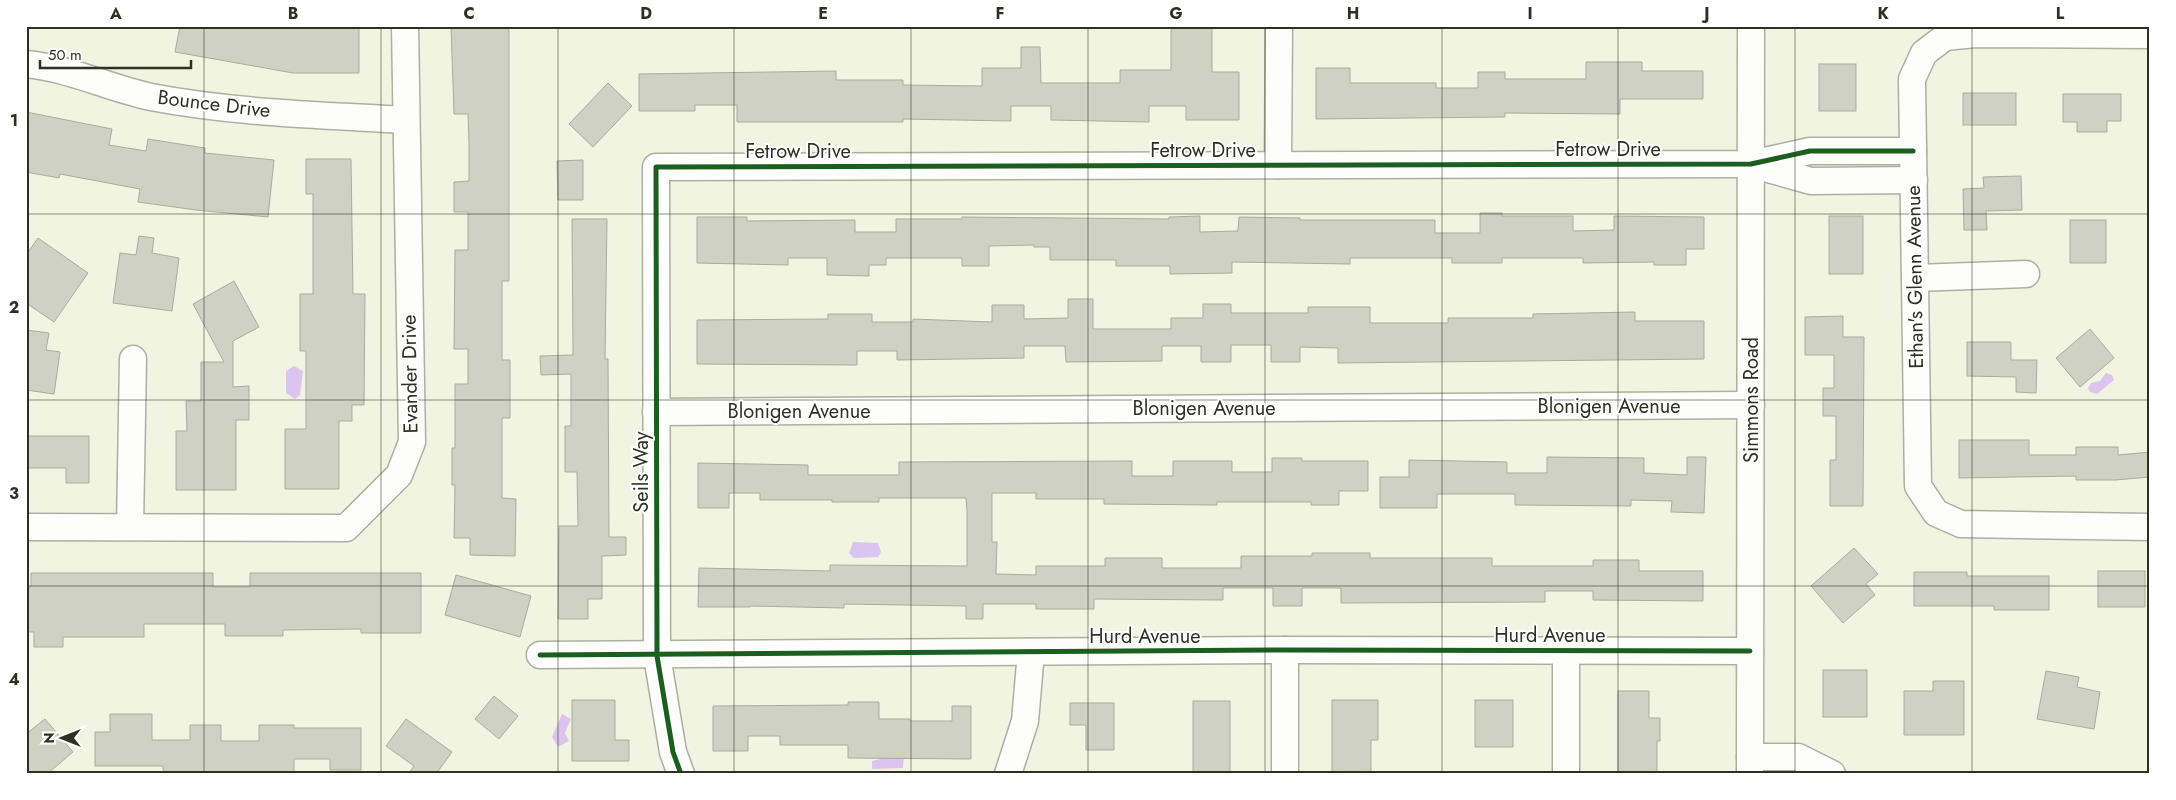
<svg xmlns="http://www.w3.org/2000/svg" width="2176" height="800" viewBox="0 0 2176 800" font-family="Jost,sans-serif">
	<rect width="100%" height="100%" fill="#f2f4e2"/>
	<g fill="#dcc4f1">
		<path d="M 294,366 L 303,371 L 300,395 L 295,399 L 286,393 L 286,371 Z"/>
		<path d="M 2106,373 L 2112,375 L 2114,380 L 2097,394 L 2090,392 L 2088,388 L 2091,383 L 2100,381 Z"/>
		<path d="M 853,542 L 878,543 L 881,552 L 878,557 L 854,558 L 849,553 Z"/>
		<path d="M 562,714 L 571,719 L 565,733 L 569,741 L 558,747 L 552,737 Z"/>
		<path d="M 904,753 L 903,768 L 872,769 L 872,761 Z"/>
	</g>
	<g fill="#cfd1c3" stroke="#a9ab9d">
		<path d="M 180,26 L 359,26 L 359,73 L 293,73 L 175,52 Z"/>
		<path d="M 451,26 L 509,26 L 509,281 L 502,281 L 502,360 L 510,360 L 510,418 L 502,418 L 502,498 L 516,499 L 515,556 L 470,555 L 470,538 L 454,538 L 455,485 L 452,485 L 452,448 L 455,448 L 455,384 L 468,384 L 468,349 L 454,349 L 455,250 L 468,250 L 468,212 L 454,212 L 454,182 L 469,181 L 469,143 L 468,114 L 454,114 Z"/>
		<path d="M 1171,26 L 1212,26 L 1212,72 L 1239,72 L 1239,120 L 1186,120 L 1186,106 L 1149,106 L 1149,122 L 1051,120 L 1051,106 L 1011,106 L 1011,121 L 903,119 L 903,122 L 737,122 L 737,105 L 695,105 L 695,111 L 639,111 L 639,74 L 836,71 L 836,80 L 903,80 L 903,85 L 982,86 L 982,68 L 1021,68 L 1021,47 L 1040,47 L 1041,83 L 1120,83 L 1120,70 L 1171,70 Z"/>
		<path d="M 1586,62 L 1642,62 L 1642,71 L 1703,71 L 1703,99 L 1620,99 L 1620,114 L 1505,113 L 1505,117 L 1316,119 L 1316,68 L 1350,68 L 1350,83 L 1436,83 L 1436,88 L 1478,88 L 1478,72 L 1505,72 L 1505,79 L 1586,79 Z"/>
		<rect x="1819" y="64" width="37" height="47"/>
		<path d="M 608,83 L 632,106 L 593,147 L 569,124 Z"/>
		<rect x="1963" y="93" width="53" height="32"/>
		<path d="M 2063,94 L 2121,94 L 2121,121 L 2107,121 L 2107,132 L 2077,132 L 2077,122 L 2063,122 Z"/>
		<path d="M 26,112 L 112,129 L 109,145 L 146,151 L 148,139 L 205,148 L 205,153 L 274,160 L 268,217 L 196,210 L 138,202 L 140,189 L 60,174 L 59,178 L 26,172 Z"/>
		<path d="M 306,159 L 351,159 L 353,294 L 365,294 L 364,405 L 352,405 L 352,421 L 339,421 L 339,489 L 285,489 L 285,429 L 306,429 L 306,351 L 300,351 L 300,294 L 313,294 L 313,194 L 306,194 Z"/>
		<path d="M 583,160 L 583,200 L 558,200 L 557,161 Z"/>
		<path d="M 2021,176 L 2022,210 L 1986,211 L 1987,230 L 1964,230 L 1963,189 L 1984,188 L 1983,177 Z"/>
		<path d="M 1480,213 L 1502,213 L 1502,216 L 1573,216 L 1573,231 L 1614,230 L 1614,216 L 1704,217 L 1704,249 L 1686,249 L 1686,265 L 1654,265 L 1654,262 L 1583,263 L 1583,258 L 1502,258 L 1502,263 L 1452,263 L 1452,258 L 1350,258 L 1350,264 L 1232,262 L 1232,273 L 1170,274 L 1170,266 L 1116,266 L 1116,260 L 1050,260 L 1050,247 L 1034,247 L 1034,245 L 989,246 L 989,266 L 962,266 L 962,258 L 886,258 L 886,265 L 869,265 L 869,276 L 827,275 L 827,258 L 788,258 L 788,265 L 697,263 L 697,217 L 747,217 L 747,221 L 855,220 L 855,232 L 896,232 L 896,219 L 962,219 L 962,217 L 1169,219 L 1169,217 L 1200,216 L 1200,232 L 1238,231 L 1239,217 L 1300,218 L 1300,220 L 1435,220 L 1435,233 L 1480,233 Z"/>
		<rect x="1829" y="216" width="34" height="58"/>
		<path d="M 572,219 L 607,219 L 605,359 L 608,359 L 609,537 L 626,537 L 626,555 L 602,556 L 602,599 L 588,599 L 588,619 L 558,619 L 559,526 L 578,526 L 577,472 L 565,472 L 565,426 L 571,426 L 571,374 L 541,375 L 540,356 L 573,355 Z"/>
		<rect x="2070" y="220" width="36" height="43"/>
		<path d="M 139,236 L 154,238 L 152,253 L 179,258 L 172,311 L 113,303 L 120,253 L 136,255 Z"/>
		<path d="M 38,238 L 88,273 L 54,322 L 26,303 L 26,255 Z"/>
		<path d="M 234,281 L 259,327 L 233,341 L 233,387 L 249,386 L 249,420 L 236,420 L 236,490 L 176,490 L 176,431 L 187,431 L 186,401 L 201,401 L 201,362 L 224,362 L 193,304 Z"/>
		<path d="M 1068,299 L 1093,299 L 1093,329 L 1171,329 L 1171,318 L 1203,318 L 1203,304 L 1231,304 L 1231,313 L 1308,313 L 1308,307 L 1370,307 L 1370,323 L 1448,323 L 1448,318 L 1533,318 L 1533,314 L 1635,312 L 1635,321 L 1704,321 L 1704,359 L 1338,363 L 1338,348 L 1300,347 L 1300,362 L 1271,362 L 1271,345 L 1231,345 L 1231,362 L 1201,362 L 1201,346 L 1162,346 L 1162,361 L 1066,362 L 1065,346 L 1024,346 L 1024,358 L 897,360 L 897,351 L 857,351 L 857,365 L 697,364 L 697,320 L 828,319 L 828,314 L 872,314 L 872,322 L 913,322 L 913,319 L 992,322 L 992,305 L 1024,305 L 1024,319 L 1068,318 Z"/>
		<path d="M 1843,316 L 1843,337 L 1864,337 L 1863,506 L 1830,506 L 1830,460 L 1836,460 L 1836,416 L 1823,416 L 1823,388 L 1834,388 L 1834,355 L 1805,355 L 1805,317 Z"/>
		<path d="M 2090,329 L 2114,358 L 2080,387 L 2056,358 Z"/>
		<path d="M 26,330 L 49,333 L 46,350 L 60,352 L 54,394 L 26,390 Z"/>
		<path d="M 1967,342 L 2011,342 L 2011,360 L 2037,360 L 2036,393 L 2016,392 L 2016,377 L 1967,376 Z"/>
		<path d="M 26,436 L 89,436 L 89,483 L 66,483 L 66,468 L 26,468 Z"/>
		<path d="M 1959,440 L 2029,440 L 2029,455 L 2076,455 L 2076,447 L 2118,447 L 2118,455 L 2150,452 L 2150,477 L 2115,480 L 2076,480 L 2076,476 L 1959,478 Z"/>
		<path d="M 1547,457 L 1644,458 L 1644,473 L 1687,475 L 1687,457 L 1706,457 L 1704,513 L 1671,512 L 1672,501 L 1631,500 L 1631,506 L 1515,505 L 1515,494 L 1437,494 L 1437,508 L 1380,508 L 1380,477 L 1409,477 L 1409,460 L 1507,462 L 1507,473 L 1547,473 Z"/>
		<path d="M 1272,458 L 1302,458 L 1302,461 L 1368,461 L 1368,491 L 1339,491 L 1339,505 L 1311,505 L 1311,502 L 1217,502 L 1217,505 L 1104,504 L 1104,499 L 1036,499 L 1036,493 L 992,493 L 992,542 L 997,542 L 996,574 L 1036,575 L 1036,566 L 1105,566 L 1105,558 L 1162,558 L 1162,568 L 1241,568 L 1241,556 L 1312,556 L 1312,553 L 1370,553 L 1370,558 L 1492,558 L 1492,566 L 1593,566 L 1593,560 L 1639,560 L 1639,571 L 1703,571 L 1703,601 L 1593,600 L 1593,591 L 1545,591 L 1545,602 L 1341,603 L 1341,588 L 1302,588 L 1302,606 L 1273,606 L 1273,588 L 1223,588 L 1223,600 L 1094,599 L 1094,609 L 1036,609 L 1036,604 L 983,604 L 983,619 L 966,619 L 966,606 L 844,604 L 844,608 L 750,606 L 750,607 L 698,607 L 699,568 L 830,571 L 830,565 L 967,566 L 967,512 L 966,498 L 879,498 L 879,502 L 832,502 L 832,500 L 760,500 L 760,493 L 729,493 L 729,508 L 698,508 L 698,463 L 808,465 L 808,475 L 899,475 L 899,462 L 1132,461 L 1132,476 L 1173,476 L 1173,461 L 1232,461 L 1232,472 L 1272,472 Z"/>
		<path d="M 1854,548 L 1878,574 L 1866,584 L 1875,595 L 1843,623 L 1811,586 Z"/>
		<rect x="2098" y="571" width="47" height="36"/>
		<path d="M 1914,572 L 1967,572 L 1967,576 L 2049,576 L 2049,610 L 1994,610 L 1994,606 L 1914,606 Z"/>
		<path d="M 31,573 L 213,573 L 213,587 L 250,587 L 250,573 L 421,573 L 421,633 L 361,633 L 361,629 L 283,630 L 283,636 L 225,636 L 225,624 L 144,624 L 144,637 L 63,637 L 63,647 L 34,647 L 34,632 L 26,632 L 26,587 L 31,587 Z"/>
		<path d="M 456,575 L 531,596 L 520,637 L 445,615 Z"/>
		<rect x="1823" y="670" width="44" height="47"/>
		<path d="M 2046,671 L 2079,677 L 2077,687 L 2100,692 L 2094,729 L 2037,719 Z"/>
		<path d="M 1933,681 L 1964,681 L 1964,735 L 1904,735 L 1904,691 L 1933,691 Z"/>
		<path d="M 1618,691 L 1649,691 L 1649,718 L 1660,718 L 1660,741 L 1657,741 L 1657,774 L 1618,774 Z"/>
		<path d="M 494,696 L 518,716 L 499,739 L 475,719 Z"/>
		<path d="M 572,700 L 615,700 L 615,740 L 629,740 L 629,761 L 572,761 Z"/>
		<path d="M 1332,700 L 1378,700 L 1378,740 L 1371,740 L 1371,774 L 1332,774 Z"/>
		<rect x="1475" y="700" width="38" height="47"/>
		<rect x="1193" y="701" width="37" height="73"/>
		<path d="M 848,702 L 879,702 L 879,719 L 910,719 L 910,721 L 952,721 L 952,706 L 971,706 L 971,759 L 848,758 L 848,745 L 780,745 L 780,736 L 748,736 L 748,751 L 713,751 L 713,706 L 848,705 Z"/>
		<path d="M 1070,703 L 1114,703 L 1114,750 L 1086,750 L 1086,725 L 1070,725 Z"/>
		<path d="M 110,714 L 152,714 L 152,740 L 190,740 L 190,725 L 221,725 L 221,741 L 259,741 L 259,725 L 294,725 L 294,728 L 361,728 L 361,770 L 330,770 L 330,759 L 294,759 L 294,772 L 163,773 L 163,766 L 95,766 L 95,732 L 110,732 Z"/>
		<path d="M 45,719 L 73,752 L 47,774 L 26,774 L 26,734 Z"/>
		<path d="M 406,719 L 452,752 L 436,774 L 408,774 L 414,766 L 386,746 Z"/>
	</g>
	<g fill="none" stroke-linecap="round" stroke-linejoin="round">
		<defs>
			<g id="minor">
				<path d="M 2150,35 L 1975,34 L 1945,37 L 1924,53 L 1912,79 L 1918,486 L 1936,513 L 1961,524 L 2150,527"/>
				<path d="M 26,64 C 69,68 109,88 151,97 C 235,113 320,115 405,120"/>
				<path d="M 1278,165 L 1279,26"/>
				<path d="M 1754,165 L 1811,181 L 1914,180"/>
				<path d="M 1916,278 L 2026,274"/>
				<path d="M 656,412 L 1751,405"/>
				<path d="M 26,527 L 346,528 L 399,475 L 412,442 L 405,26"/>
				<path d="M 130,527 L 133,359"/>
				<path d="M 540,655 L 1285,650 L 1750,651"/>
				<path d="M 1750,757 L 1798,757 L 1832,774"/>
				<path d="M 681,774 L 673,752 L 657,656 L 656,167 L 1751,164 L 1810,151 L 1913,151"/>
				<path d="M 1008,774 L 1025,721 L 1031,652"/>
				<path d="M 1285,774 L 1285,650"/>
				<path d="M 1566,774 L 1566,649"/>
				<path d="M 1750,774 L 1751,26"/>
			</g>
		</defs>
		<use href="#minor" stroke="#aeafa1" stroke-width="29"/>
		<use href="#minor" stroke="#fdfdfb" stroke-width="26"/>
		<defs>
			<g id="cycleway">
				<path d="M 540,655 L 1285,650 L 1750,651"/>
				<path d="M 681,774 L 673,752 L 657,656 L 656,167 L 1751,164 L 1810,151 L 1913,151"/>
			</g>
		</defs>
		<use href="#cycleway" stroke="#fff" stroke-width="8"/>
		<use href="#cycleway" stroke="#1b5e20" stroke-width="5"/>
	</g>
	<path fill="none" stroke="#2f3024" stroke-width="1" stroke-opacity="0.55" d="M 204,26 L 204,774M 381,26 L 381,774M 558,26 L 558,774M 734,26 L 734,774M 911,26 L 911,774M 1088,26 L 1088,774M 1265,26 L 1265,774M 1442,26 L 1442,774M 1618,26 L 1618,774M 1795,26 L 1795,774M 1972,26 L 1972,774M 26,214 L 2150,214M 26,400 L 2150,400M 26,586 L 2150,586"/>
	<g text-anchor="middle" dominant-baseline="central" stroke-width="4" stroke-linejoin="round" paint-order="stroke">
		<g font-size="20" fill="#2f3024" stroke="#fff">
			<text transform="translate(214 104) rotate(7)">Bounce Drive</text>
			<text x="1608" y="149">Fetrow Drive</text>
			<text x="1203" y="150">Fetrow Drive</text>
			<text x="798" y="151">Fetrow Drive</text>
			<text transform="translate(1915 277) rotate(-91)">Ethan's Glenn Avenue</text>
			<text transform="translate(410 374) rotate(-91)">Evander Drive</text>
			<text transform="translate(1751 400) rotate(-90)">Simmons Road</text>
			<text x="1609" y="406">Blonigen Avenue</text>
			<text x="1204" y="408">Blonigen Avenue</text>
			<text x="799" y="411">Blonigen Avenue</text>
			<text transform="translate(641 472) rotate(-90)">Seils Way</text>
			<text x="1550" y="635">Hurd Avenue</text>
			<text x="1145" y="636">Hurd Avenue</text>
		</g>
	</g>
	<rect width="2176" height="800" fill="none" stroke="#ffffff" stroke-width="55"/>
	<g transform="translate(62 738) rotate(270)" stroke="#ffffff" stroke-width="4" paint-order="stroke">
	<path d="M0-4L9 19L0 12L-9 19Z" fill="#2f3024"/>
	<text y="-8" font-size="14" font-weight="bold" text-anchor="middle" fill="#2f3024">N</text>
	</g>
	<path d="M40 60v8h151v-8" fill="none" stroke="#2f3024" stroke-width="2.5"/>
	<text x="48" y="60" font-size="15" fill="#2f3024" stroke="#ffffff" stroke-width="4" paint-order="stroke">50 m</text>
	<rect x="28" y="28" width="2120" height="744" fill="none" stroke="#2f3024" stroke-width="2"/>
	<g font-size="16" text-anchor="middle" font-weight="bold" fill="#2f3024">
		<text x="116" y="19">A</text>
		<text x="293" y="19">B</text>
		<text x="469" y="19">C</text>
		<text x="646" y="19">D</text>
		<text x="823" y="19">E</text>
		<text x="1000" y="19">F</text>
		<text x="1176" y="19">G</text>
		<text x="1353" y="19">H</text>
		<text x="1530" y="19">I</text>
		<text x="1707" y="19">J</text>
		<text x="1883" y="19">K</text>
		<text x="2060" y="19">L</text>
		<text x="14" y="126">1</text>
		<text x="14" y="313">2</text>
		<text x="14" y="499">3</text>
		<text x="14" y="685">4</text>
	</g>
</svg>
